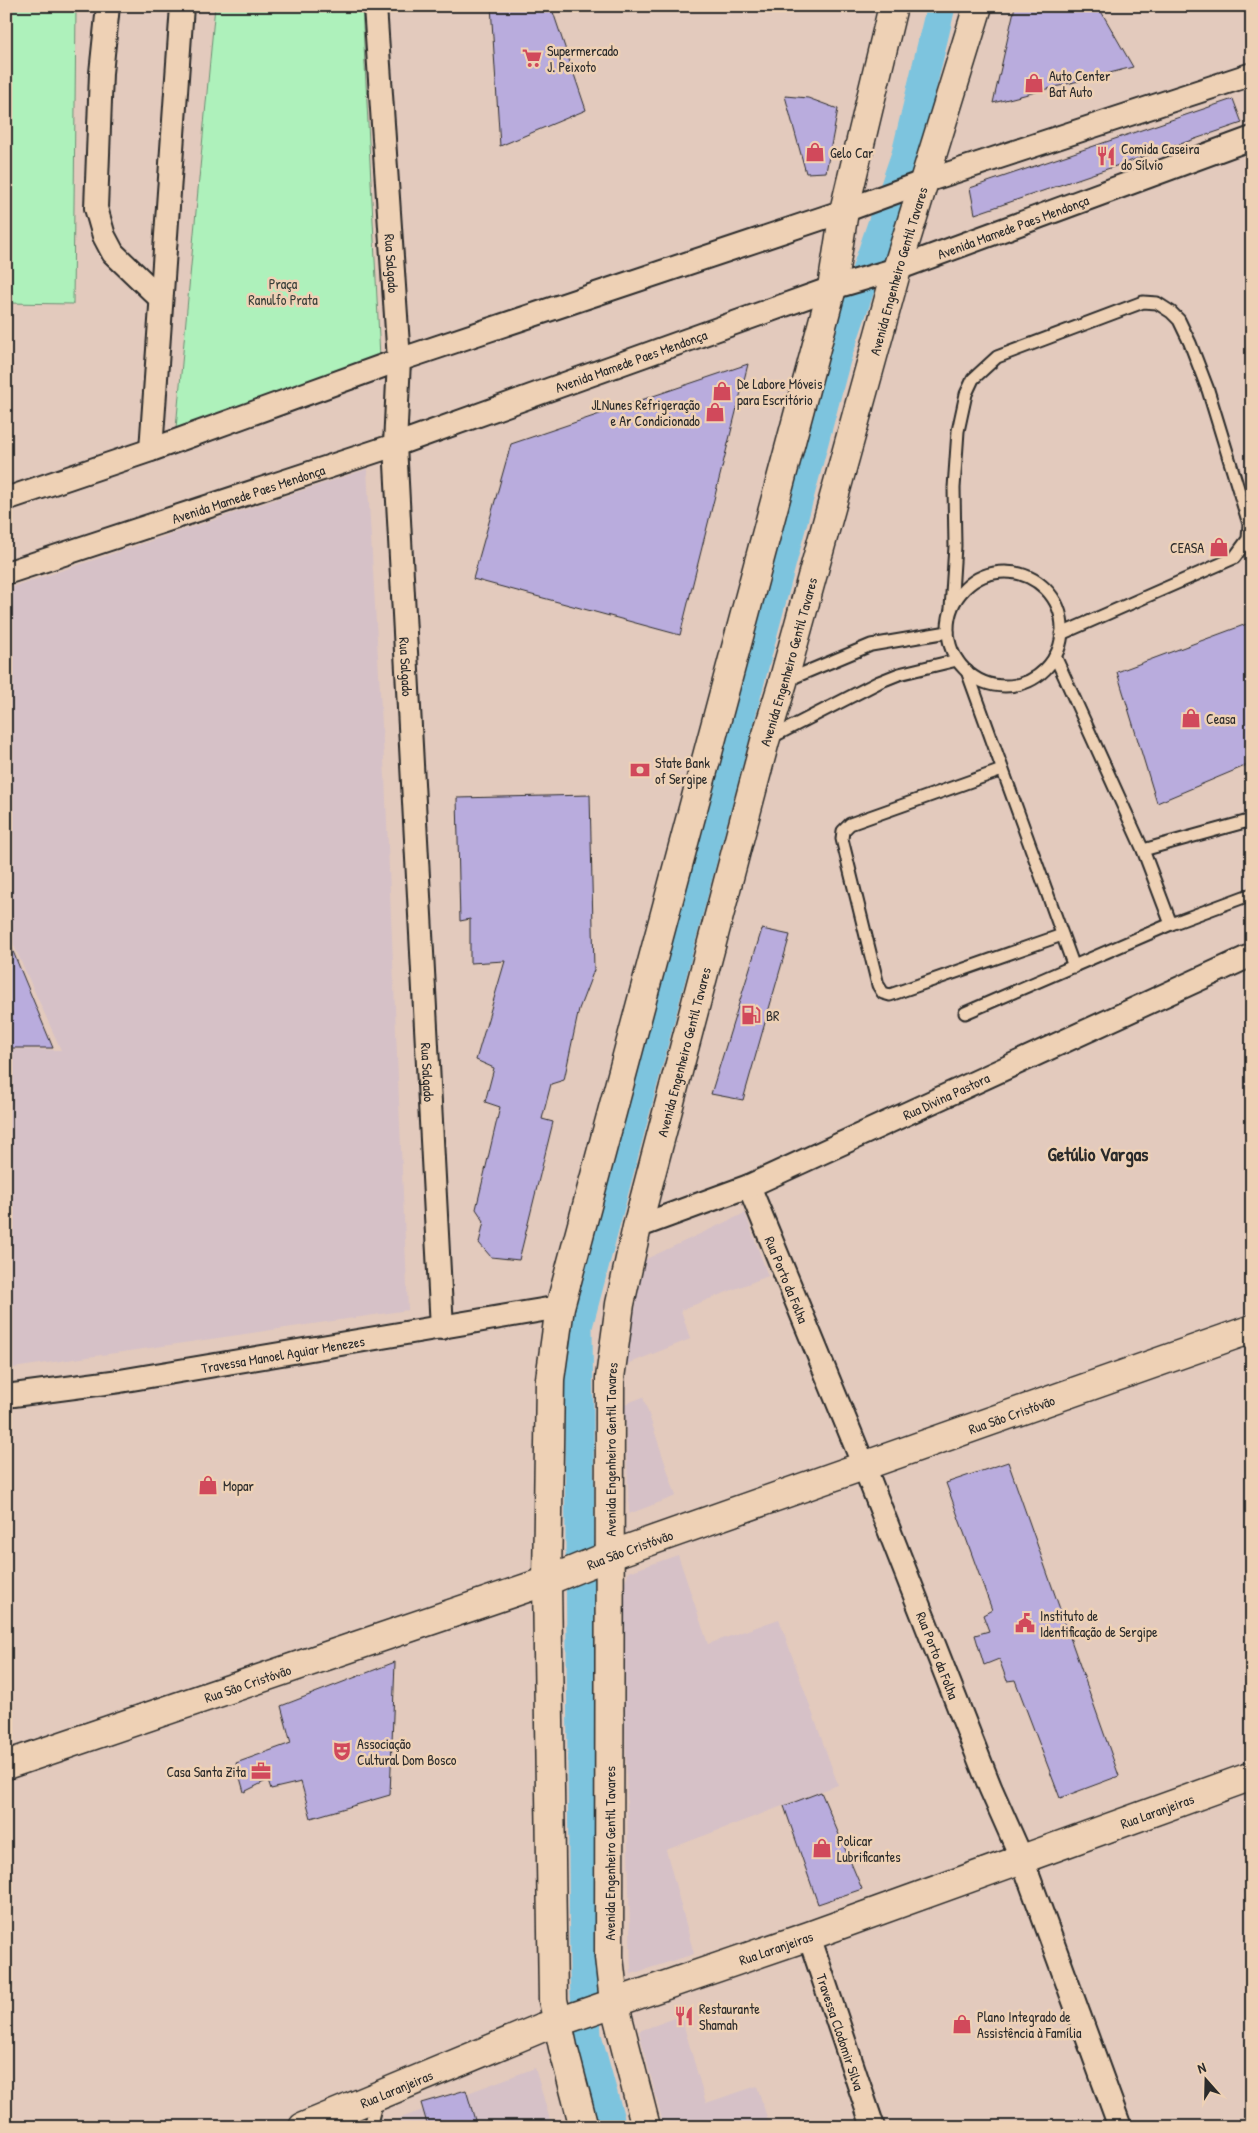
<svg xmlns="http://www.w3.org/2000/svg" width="1258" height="2133" viewBox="0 0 1258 2133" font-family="'Patrick Hand',sans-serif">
	<rect width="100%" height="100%" fill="#e3cabd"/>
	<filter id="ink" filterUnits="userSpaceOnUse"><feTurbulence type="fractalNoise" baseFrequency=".02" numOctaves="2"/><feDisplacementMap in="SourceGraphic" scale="10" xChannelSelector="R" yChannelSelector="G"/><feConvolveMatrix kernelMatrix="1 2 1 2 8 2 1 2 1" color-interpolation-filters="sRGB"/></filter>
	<g filter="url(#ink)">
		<g fill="#d6c1c7">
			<path d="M 367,469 L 385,776 L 408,1310 L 6,1369 L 6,1049 L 61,1050 L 6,928 L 6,589 Z"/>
			<path d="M 745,1213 L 768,1276 L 681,1310 L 690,1339 L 625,1365 L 644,1260 Z"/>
			<path d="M 643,1397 L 676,1496 L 629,1514 L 625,1404 Z"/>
			<path d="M 678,1555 L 708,1644 L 779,1619 L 838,1785 L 666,1850 L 694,1954 L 631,1974 L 622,1588 L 629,1572 Z"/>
			<path d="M 681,2016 L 706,2103 L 757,2086 L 770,2127 L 664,2127 L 639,2031 Z"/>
			<path d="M 535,2068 L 552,2127 L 385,2127 L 385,2124 Z"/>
		</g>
		<g fill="#aef1bb" stroke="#6c8e73">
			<path d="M 6,6 L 76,6 L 73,304 L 6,303 Z"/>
			<path d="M 215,6 L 362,6 L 380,357 L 176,428 Z"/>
		</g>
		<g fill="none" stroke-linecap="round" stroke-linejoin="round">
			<path stroke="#7dc4de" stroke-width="29" d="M 612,2127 L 587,2036 L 584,1974 L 578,1326 L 836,359 L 906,154 L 941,6"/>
		</g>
		<g fill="#b9acdd" stroke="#2b2b2b">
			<path d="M 491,6 L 551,6 L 586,110 L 500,146 Z"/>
			<path d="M 1015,6 L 1098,6 L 1133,67 L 993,103 Z"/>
			<path d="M 785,96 L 808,98 L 838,109 L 826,172 L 806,173 Z"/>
			<path d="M 1233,99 L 1242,123 L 975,214 L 970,188 Z"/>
			<path d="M 748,364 L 680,635 L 473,579 L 511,444 Z"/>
			<path d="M 1252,622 L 1252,763 L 1157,803 L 1117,672 Z"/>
			<path d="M 590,795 L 594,970 L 579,1009 L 564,1080 L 551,1084 L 542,1119 L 553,1122 L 519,1260 L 491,1257 L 479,1243 L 484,1221 L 476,1209 L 500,1107 L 485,1102 L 494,1068 L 476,1060 L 505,961 L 470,963 L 470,919 L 460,921 L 457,798 Z"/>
			<path d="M 762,929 L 790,935 L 743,1100 L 711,1094 Z"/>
			<path d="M 6,937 L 7,937 L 53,1048 L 6,1048 Z"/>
			<path d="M 1008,1462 L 1119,1776 L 1060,1798 L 1015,1680 L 1007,1681 L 999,1659 L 984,1665 L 975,1635 L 989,1631 L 983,1615 L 992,1610 L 946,1483 Z"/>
			<path d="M 395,1662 L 390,1795 L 311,1818 L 301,1782 L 271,1789 L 268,1780 L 244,1792 L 236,1763 L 291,1743 L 281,1706 Z"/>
			<path d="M 821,1792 L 862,1889 L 818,1904 L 784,1806 Z"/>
			<path d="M 466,2090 L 477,2127 L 428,2127 L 421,2103 Z"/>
		</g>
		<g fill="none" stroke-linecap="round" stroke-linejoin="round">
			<defs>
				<g id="lane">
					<circle cx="1005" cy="629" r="57"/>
					<path d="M 951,609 L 955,546 L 954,488 L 958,431 L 966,394 L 973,379 L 997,357 L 1143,302 L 1157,303 L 1171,312 L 1179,320 L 1190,343 L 1208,390 L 1249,524 L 1248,539 L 1234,558 L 1061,634"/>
					<path d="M 1055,656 L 1143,850 L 1171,924"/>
					<path d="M 967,671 L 1074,967"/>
					<path d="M 785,681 L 871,645 L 948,632"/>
					<path d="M 768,739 L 879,682 L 899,674 L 957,660"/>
					<path d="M 1002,770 L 850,824 L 843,831 L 842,839 L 878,985 L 883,993 L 890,995 L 1062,935"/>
					<path d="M 1143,850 L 1252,820"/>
					<path d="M 965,1013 L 1171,924 L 1252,894"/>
					<path d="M 370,2127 L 377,2100"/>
				</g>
				<g id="street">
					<path d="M 108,6 L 101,73 L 96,208 L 104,236 L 113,253 L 161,299"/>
					<path id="s1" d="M 375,6 L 399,360 L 395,445 L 442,1328"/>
					<path d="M 151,450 L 182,6"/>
					<path d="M 6,499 L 151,450 L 399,360 L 844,211 L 923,182 L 1252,74"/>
					<path id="s2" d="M 6,573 L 395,445 L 832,288 L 897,269 L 1252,138"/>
					<path id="s3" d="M 749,1186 L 864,1466 L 990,1787 L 1022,1859 L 1120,2127"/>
					<path id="s4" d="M 637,1227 L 749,1186 L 1252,955"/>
					<path id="s5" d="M 6,1396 L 120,1381 L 560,1307"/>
					<path id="s6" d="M 809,1936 L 873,2127"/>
				</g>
				<g id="secondary">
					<path id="s7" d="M 6,1765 L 547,1581 L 611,1555 L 1252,1329"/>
					<path id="s8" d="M 303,2127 L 541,2028 L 809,1936 L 1252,1776"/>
					<path d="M 584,2127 L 563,2047 L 553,2000 L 547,1581 L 550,1379 L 560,1307 L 832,288 L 844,211 L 893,6"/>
					<path id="s9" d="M 646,2127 L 614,2002 L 609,1957 L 610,1378 L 620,1304 L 637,1227 L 765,741 L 783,682 L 897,269 L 978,6"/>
				</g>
			</defs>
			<use href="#lane" stroke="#2b2b2b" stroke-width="15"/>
			<use href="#street" stroke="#2b2b2b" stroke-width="26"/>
			<use href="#secondary" stroke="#2b2b2b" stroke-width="31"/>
			<use href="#lane" stroke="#eed1b5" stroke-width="11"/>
			<use href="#street" stroke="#eed1b5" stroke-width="22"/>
			<use href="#secondary" stroke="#eed1b5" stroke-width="28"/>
		</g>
	</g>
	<defs>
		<symbol id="supermarket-bare" viewBox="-9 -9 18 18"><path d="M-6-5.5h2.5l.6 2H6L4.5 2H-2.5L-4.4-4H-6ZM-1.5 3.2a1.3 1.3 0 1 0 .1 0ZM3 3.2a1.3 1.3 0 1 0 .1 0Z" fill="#d1495b" stroke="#eed1b5" stroke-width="2.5" paint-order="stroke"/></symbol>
		<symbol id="shop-bare" viewBox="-9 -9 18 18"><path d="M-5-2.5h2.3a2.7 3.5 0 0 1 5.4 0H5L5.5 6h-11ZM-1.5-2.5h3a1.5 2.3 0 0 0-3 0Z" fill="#d1495b" stroke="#eed1b5" stroke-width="2.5" paint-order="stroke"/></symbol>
		<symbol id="restaurant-bare" viewBox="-9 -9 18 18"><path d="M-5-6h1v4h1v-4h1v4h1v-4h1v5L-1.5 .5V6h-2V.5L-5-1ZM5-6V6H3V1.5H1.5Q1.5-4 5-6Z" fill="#d1495b" stroke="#eed1b5" stroke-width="2.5" paint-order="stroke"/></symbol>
		<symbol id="bank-bare" viewBox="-9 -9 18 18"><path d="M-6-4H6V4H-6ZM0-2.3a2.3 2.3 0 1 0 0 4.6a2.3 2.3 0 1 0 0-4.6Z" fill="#d1495b" stroke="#eed1b5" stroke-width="2.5" paint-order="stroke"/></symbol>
		<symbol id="fuel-bare" viewBox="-9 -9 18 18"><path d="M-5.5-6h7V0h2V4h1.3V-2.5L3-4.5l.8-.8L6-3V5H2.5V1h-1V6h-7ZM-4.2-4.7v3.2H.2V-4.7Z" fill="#d1495b" stroke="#eed1b5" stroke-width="2.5" paint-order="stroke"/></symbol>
		<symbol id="civic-bare" viewBox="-9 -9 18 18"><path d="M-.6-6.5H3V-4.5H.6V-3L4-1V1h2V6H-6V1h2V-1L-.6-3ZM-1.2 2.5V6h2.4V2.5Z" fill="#d1495b" stroke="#eed1b5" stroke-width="2.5" paint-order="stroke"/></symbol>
		<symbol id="theatre-bare" viewBox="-9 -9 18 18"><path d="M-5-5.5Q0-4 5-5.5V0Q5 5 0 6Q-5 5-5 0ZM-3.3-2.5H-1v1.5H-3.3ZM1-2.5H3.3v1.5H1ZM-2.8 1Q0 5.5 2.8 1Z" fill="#d1495b" stroke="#eed1b5" stroke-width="2.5" paint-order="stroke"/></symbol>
		<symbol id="office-bare" viewBox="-9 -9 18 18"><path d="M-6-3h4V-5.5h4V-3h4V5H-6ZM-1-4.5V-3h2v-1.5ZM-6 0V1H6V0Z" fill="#d1495b" stroke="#eed1b5" stroke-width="2.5" paint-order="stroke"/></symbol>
	</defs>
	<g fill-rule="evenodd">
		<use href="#supermarket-bare" x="518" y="44" width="28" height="28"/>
		<use href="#shop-bare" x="1020" y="69" width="28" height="28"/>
		<use href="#shop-bare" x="801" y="138" width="28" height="28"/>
		<use href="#restaurant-bare" x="1092" y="142" width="28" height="28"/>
		<use href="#shop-bare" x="708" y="377" width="28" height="28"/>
		<use href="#shop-bare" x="701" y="398" width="28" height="28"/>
		<use href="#shop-bare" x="1205" y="533" width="28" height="28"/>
		<use href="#shop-bare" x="1177" y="704" width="28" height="28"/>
		<use href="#bank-bare" x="626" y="756" width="28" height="28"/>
		<use href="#fuel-bare" x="737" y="1001" width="28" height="28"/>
		<use href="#shop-bare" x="194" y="1471" width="28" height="28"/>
		<use href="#civic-bare" x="1011" y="1609" width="28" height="28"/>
		<use href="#theatre-bare" x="328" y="1737" width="28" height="28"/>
		<use href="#office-bare" x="247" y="1757" width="28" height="28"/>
		<use href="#shop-bare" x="808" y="1834" width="28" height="28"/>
		<use href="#restaurant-bare" x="670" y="2002" width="28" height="28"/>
		<use href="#shop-bare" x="948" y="2010" width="28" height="28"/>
	</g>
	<g text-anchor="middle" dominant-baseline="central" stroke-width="5" stroke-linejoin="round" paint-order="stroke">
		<g font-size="14" fill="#2b2b2b" stroke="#eed1b5" text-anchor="start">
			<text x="547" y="50">Supermercado<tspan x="547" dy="16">J. Peixoto</tspan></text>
			<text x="1049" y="75">Auto Center<tspan x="1049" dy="16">Bat Auto</tspan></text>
			<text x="1121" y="148">Comida Caseira<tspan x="1121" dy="16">do Sílvio</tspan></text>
			<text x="830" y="152">Gelo Car</text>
			<text x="737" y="383">De Labore Móveis<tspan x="737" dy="16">para Escritório</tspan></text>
			<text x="700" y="404" text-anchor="end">JLNunes Refrigeração<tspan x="700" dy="16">e Ar Condicionado</tspan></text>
			<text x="1204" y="547" text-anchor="end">CEASA</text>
			<text x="1206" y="718">Ceasa</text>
			<text x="655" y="762">State Bank<tspan x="655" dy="16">of Sergipe</tspan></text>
			<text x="766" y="1015">BR</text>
			<text x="223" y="1485">Mopar</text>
			<text x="1040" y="1615">Instituto de<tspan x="1040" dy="16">Identificação de Sergipe</tspan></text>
			<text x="357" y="1743">Associação<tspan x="357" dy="16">Cultural Dom Bosco</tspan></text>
			<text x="246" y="1771" text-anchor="end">Casa Santa Zita</text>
			<text x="837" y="1840">Policar<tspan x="837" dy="16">Lubrificantes</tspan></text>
			<text x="699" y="2008">Restaurante<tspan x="699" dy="16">Shamah</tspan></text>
			<text x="977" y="2016">Plano Integrado de<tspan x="977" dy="16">Assistência à Família</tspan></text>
		</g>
		<g font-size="14" fill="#2b2b2b" stroke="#eed1b5">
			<text stroke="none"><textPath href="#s2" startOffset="1065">Avenida Mamede Paes Mendonça</textPath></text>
			<text stroke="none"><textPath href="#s1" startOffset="258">Rua Salgado</textPath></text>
			<text stroke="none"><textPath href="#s9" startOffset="1898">Avenida Engenheiro Gentil Tavares</textPath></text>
			<text stroke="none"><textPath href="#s2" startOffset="660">Avenida Mamede Paes Mendonça</textPath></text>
			<text stroke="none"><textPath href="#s2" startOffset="255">Avenida Mamede Paes Mendonça</textPath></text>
			<text stroke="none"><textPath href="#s9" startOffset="1492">Avenida Engenheiro Gentil Tavares</textPath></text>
			<text stroke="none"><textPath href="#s1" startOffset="662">Rua Salgado</textPath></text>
			<text stroke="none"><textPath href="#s9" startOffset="1088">Avenida Engenheiro Gentil Tavares</textPath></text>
			<text stroke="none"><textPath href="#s1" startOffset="1068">Rua Salgado</textPath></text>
			<text stroke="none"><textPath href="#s4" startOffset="336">Rua Divina Pastora</textPath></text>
			<text stroke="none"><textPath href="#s3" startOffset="101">Rua Porto da Folha</textPath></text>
			<text stroke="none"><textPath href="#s5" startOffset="280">Travessa Manoel Aguiar Menezes</textPath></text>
			<text stroke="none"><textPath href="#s7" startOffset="1065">Rua São Cristóvão</textPath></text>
			<text stroke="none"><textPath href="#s9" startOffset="682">Avenida Engenheiro Gentil Tavares</textPath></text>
			<text stroke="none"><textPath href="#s7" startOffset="660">Rua São Cristóvão</textPath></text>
			<text stroke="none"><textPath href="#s3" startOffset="506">Rua Porto da Folha</textPath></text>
			<text stroke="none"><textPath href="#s7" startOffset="255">Rua São Cristóvão</textPath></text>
			<text stroke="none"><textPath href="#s8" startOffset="911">Rua Laranjeiras</textPath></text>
			<text stroke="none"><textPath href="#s9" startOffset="278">Avenida Engenheiro Gentil Tavares</textPath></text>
			<text stroke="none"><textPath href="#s8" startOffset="506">Rua Laranjeiras</textPath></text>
			<text stroke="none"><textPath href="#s6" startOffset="101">Travessa Clodomir Silva</textPath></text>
			<text stroke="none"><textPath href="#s8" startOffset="101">Rua Laranjeiras</textPath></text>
		</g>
		<g font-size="14" fill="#383f39" stroke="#eed1b5">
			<text x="283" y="283">Praça<tspan x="283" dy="16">Ranulfo Prata</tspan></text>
		</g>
		<g font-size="19" font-weight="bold" fill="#2b2b2b" stroke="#eed1b5">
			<text x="1098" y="1154">Getúlio Vargas</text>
		</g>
	</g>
	<rect width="1258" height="2133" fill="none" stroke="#eed1b5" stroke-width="25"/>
	<rect x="12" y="12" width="1233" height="2108" fill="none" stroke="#2b2b2b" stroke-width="2" filter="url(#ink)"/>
	<g transform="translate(1206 2080) rotate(340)" stroke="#eed1b5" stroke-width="4" paint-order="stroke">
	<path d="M0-4L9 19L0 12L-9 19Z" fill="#2b2b2b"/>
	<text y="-8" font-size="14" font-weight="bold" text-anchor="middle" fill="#2b2b2b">N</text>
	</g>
</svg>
